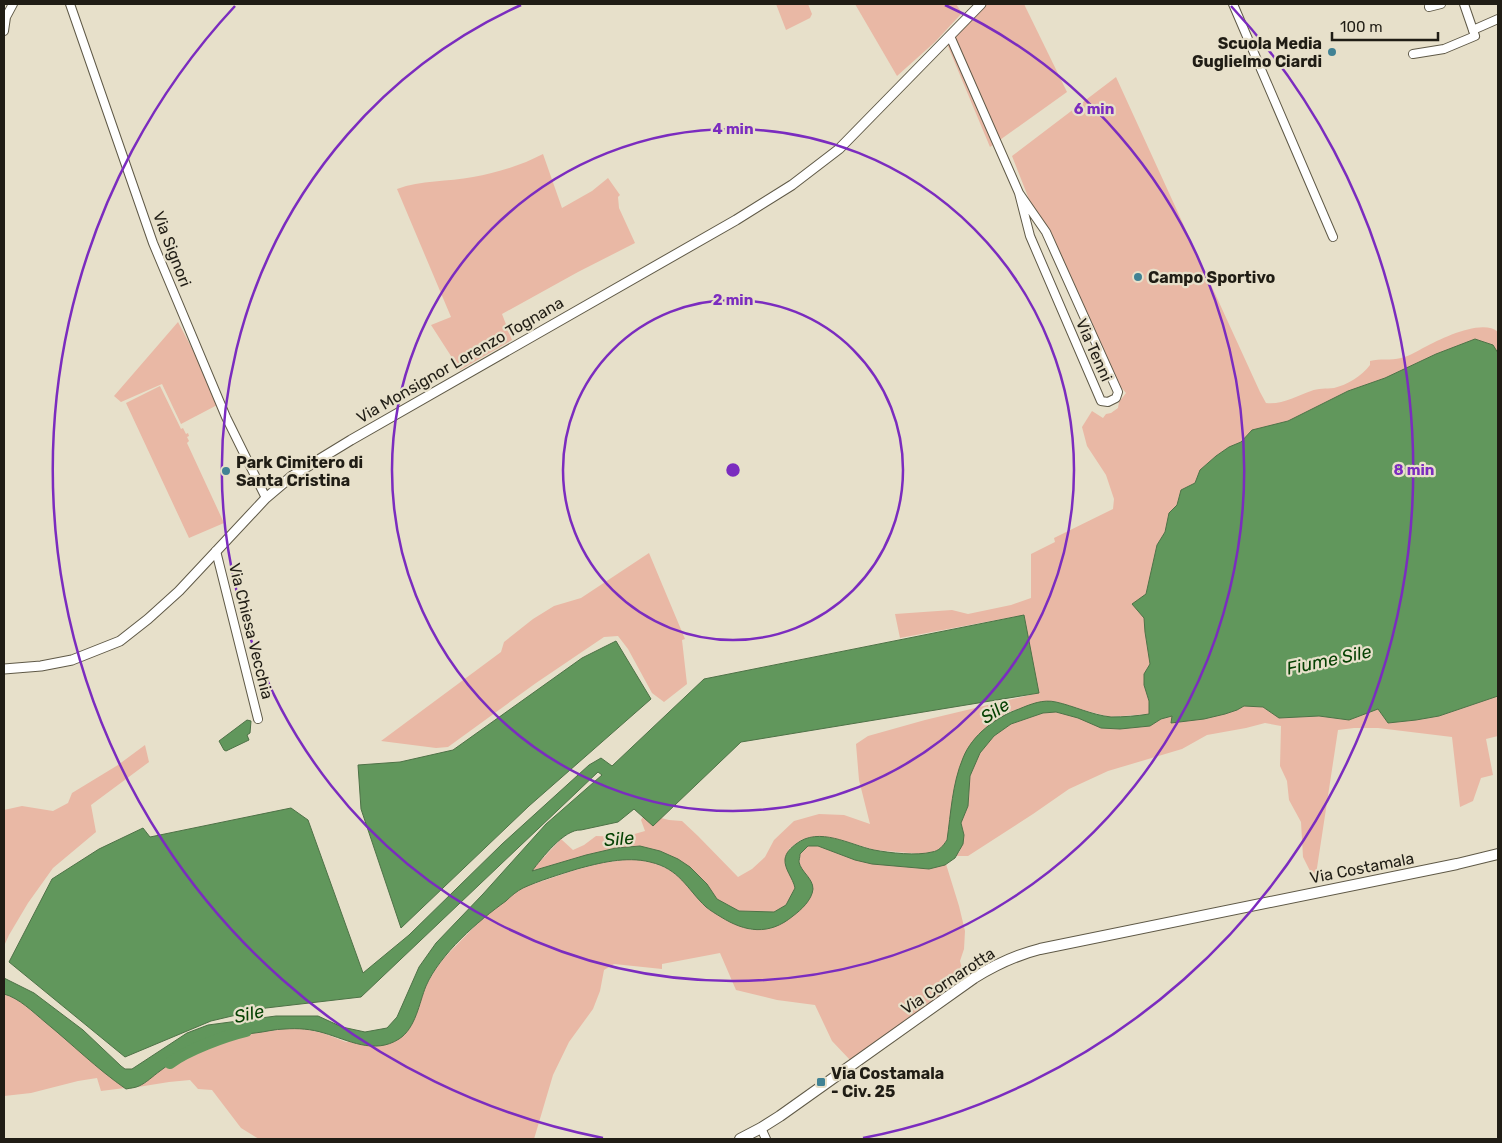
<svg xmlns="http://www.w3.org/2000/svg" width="1502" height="1143" viewBox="0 0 1502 1143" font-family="Rubik,sans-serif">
	<rect width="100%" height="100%" fill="#e7e0ca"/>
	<g fill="#e9b8a5">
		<path d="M 776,4 L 808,4 L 812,14 L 810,18 L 786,30 Z"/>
		<path d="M 855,4 L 956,4 L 962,13 L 935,42 L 897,76 Z"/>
		<path d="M 985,4 L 1024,4 L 1067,92 L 990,147 L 947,44 Z"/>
		<path d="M 1116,77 L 1260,392 L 1266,403 C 1282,405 1297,396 1311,391 C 1318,388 1326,389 1334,388 C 1347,385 1362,376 1370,365 L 1370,361 C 1380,358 1391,361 1401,358 C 1410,356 1417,351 1425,347 C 1442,338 1483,318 1498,332 L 1498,353 L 1493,345 L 1475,339 L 1436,354 L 1385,378 L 1348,391 L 1288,421 L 1252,430 L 1241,442 L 1229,447 L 1216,456 L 1200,470 L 1195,483 L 1181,490 L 1177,505 L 1169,513 L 1165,532 L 1157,545 L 1146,594 L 1145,632 L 1150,664 L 1144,674 L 1144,685 L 1149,701 L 1149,714 L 1110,717 L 1087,711 L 1054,701 L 1039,702 L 1006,713 L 989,725 L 955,785 L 947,840 L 942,847 L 934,852 L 921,854 L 875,850 L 841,840 L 811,837 L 801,840 L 789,849 L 785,858 L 786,866 L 793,879 L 795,888 L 786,905 L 774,912 L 739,911 L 717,899 L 707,884 L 678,859 L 660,851 L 640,846 L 616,848 L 586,855 L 531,871 L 561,839 L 573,850 L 584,845 L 596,836 L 624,837 L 645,831 L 641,820 L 645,814 L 669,820 L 682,821 L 698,836 L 738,877 L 752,869 L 765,857 L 774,840 L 794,821 L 819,814 L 844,815 L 870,824 L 859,780 L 856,744 L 868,736 L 925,720 L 1038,693 L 1024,615 L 900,638 L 895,614 L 952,610 L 968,614 L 1011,605 L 1031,598 L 1031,554 L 1055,542 L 1054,538 L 1113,509 L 1114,499 L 1106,475 L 1087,446 L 1082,427 L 1092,411 L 1103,418 L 1106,414 L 1111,413 L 1118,408 L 1119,402 L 1126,393 L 1119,385 L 1093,327 L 1034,212 L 1012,156 Z"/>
		<path d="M 543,154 L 562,208 L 592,191 L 608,178 L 620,195 L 618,197 L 619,208 L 635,243 L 578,272 L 502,314 L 512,340 L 460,370 L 431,325 L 451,317 L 397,189 C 421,180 448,182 473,177 C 497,173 522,165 543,154 Z"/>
		<path d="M 178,322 L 221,403 L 181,424 L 162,384 L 121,402 L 114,396 Z"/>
		<path d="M 160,386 L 181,429 L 183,428 L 186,434 L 188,433 L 189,436 L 187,437 L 189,441 L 187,443 L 224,523 L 189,538 L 126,403 Z"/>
		<path d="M 649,553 L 685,639 L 682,640 L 687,684 L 664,702 L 652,693 L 628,649 L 618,636 L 604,637 L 536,683 L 448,747 L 436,748 L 381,741 L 501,652 L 504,642 L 533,619 L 554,606 L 581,598 Z"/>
		<path d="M 1498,696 L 1498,736 L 1486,739 L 1493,775 L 1481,778 L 1473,801 L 1460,807 L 1452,737 L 1378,728 L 1354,728 L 1338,730 L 1315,881 L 1303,857 L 1301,822 L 1289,800 L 1287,781 L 1280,766 L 1281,726 L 1265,723 L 1246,728 L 1207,735 L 1182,749 L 1108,771 L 1069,789 L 1033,814 L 968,856 L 956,856 L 960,851 L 964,835 L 961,823 L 968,806 L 970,776 L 980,753 L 994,736 L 1011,724 L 1043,713 L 1056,712 L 1078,718 L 1150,726 L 1161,719 L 1172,716 L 1171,723 L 1175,723 L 1225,714 L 1237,710 L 1244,706 L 1263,707 L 1279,718 L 1319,716 L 1349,720 L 1378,709 L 1388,723 L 1416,720 L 1439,716 Z"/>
		<path d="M 145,745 L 149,762 L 91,805 L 96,832 L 53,868 L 28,903 L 9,935 L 4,946 L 4,810 L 22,806 L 53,811 L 68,803 L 72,793 L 118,765 Z"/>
		<path d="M 808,846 L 818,846 L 855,860 L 929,869 L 946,864 L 959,906 L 965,931 L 964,949 L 960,961 L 965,980 L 851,1061 L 832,1041 L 815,1005 L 777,1000 L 736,990 L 720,953 L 662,964 L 662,969 L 614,964 L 604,970 L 600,991 L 593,1009 L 569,1042 L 553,1075 L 534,1139 L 259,1139 L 241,1128 L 212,1090 L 198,1089 L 190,1080 L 169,1082 L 138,1087 L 178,1058 L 198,1045 L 216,1038 L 284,1029 L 300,1028 L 323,1033 L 346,1042 L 410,1028 L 426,986 L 435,970 L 444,958 L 475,926 L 495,908 L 522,888 L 575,870 L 601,863 L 624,860 L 638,860 L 651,862 L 668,869 L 680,877 L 694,894 L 751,930 L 811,895 C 815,879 806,878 800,866 C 799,862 800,858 800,854 Z"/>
		<path d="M 4,994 C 19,998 33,1012 45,1022 C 72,1044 98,1068 125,1088 L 101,1091 L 97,1078 L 78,1081 L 31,1093 L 4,1096 Z"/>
	</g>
	<g fill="#61975c" stroke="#4e7247">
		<path d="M 1475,339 L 1493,345 L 1498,353 L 1498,696 L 1439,716 L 1416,720 L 1388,723 L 1378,709 L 1349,720 L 1319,716 L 1279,718 L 1263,707 L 1244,706 L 1237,710 L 1225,714 L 1204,719 L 1171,723 L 1172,716 L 1161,719 L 1150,726 L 1120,729 L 1101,728 L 1078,718 L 1056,712 L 1043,713 L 1011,724 L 994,736 L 980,753 L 970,776 L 968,806 L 961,823 L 964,835 L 963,844 L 955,858 L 945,865 L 929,869 L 872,864 L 855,860 L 818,846 L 808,846 L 800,854 C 800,857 799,860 799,862 C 801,872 813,878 813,889 C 812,900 801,910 793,916 C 769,936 745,932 721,917 C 716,914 711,911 706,907 C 686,888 680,869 650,862 C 626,856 599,863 577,869 C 561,874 538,881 523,888 C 517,891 511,896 506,901 C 478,921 440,954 426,986 C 419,1003 416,1028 399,1039 C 374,1055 348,1040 324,1033 C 311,1029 298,1028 285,1029 C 275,1029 265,1032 255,1033 C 234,1036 214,1037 196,1047 C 183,1054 172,1062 160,1071 C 153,1076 146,1083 139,1086 C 135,1088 130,1088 126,1089 C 97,1069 72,1044 45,1022 C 33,1012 19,998 4,994 L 4,978 L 34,993 L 83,1030 L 121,1066 L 125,1069 L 132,1069 L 187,1033 L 208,1025 L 276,1016 L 318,1016 L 342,1027 L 365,1032 L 387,1028 L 397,1017 L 419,967 L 436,943 L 483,894 L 546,824 L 602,775 L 598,772 L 361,997 L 266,1008 L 211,1021 L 125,1057 L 9,962 L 52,879 L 99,849 L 143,828 L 150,837 L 291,808 L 308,820 L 363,973 L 409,935 L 502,844 L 589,765 L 601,758 L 612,766 L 704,679 L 1024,615 L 1039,693 L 741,742 L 653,826 L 634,809 L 618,822 L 581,830 C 564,829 542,858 532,871 L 586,855 L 616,848 L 640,846 L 660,851 L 678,859 L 690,867 L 707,884 L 717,899 L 739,911 L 774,912 L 786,905 L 795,888 C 793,878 784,869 785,859 C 786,852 791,848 796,844 C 819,826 850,845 874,850 C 890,853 917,856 932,852 C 939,851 943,846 947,840 C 951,813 952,784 963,758 C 972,735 996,717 1019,709 C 1031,704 1043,699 1056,702 C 1074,706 1092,715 1111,717 C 1124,717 1137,716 1149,714 L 1149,701 L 1144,685 L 1144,674 L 1150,664 L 1145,632 L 1144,618 L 1132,604 L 1146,594 L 1157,545 L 1165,532 L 1169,513 L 1177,505 L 1181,490 L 1195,483 L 1200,470 L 1216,456 L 1229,447 L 1241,442 L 1252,430 L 1288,421 L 1348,391 L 1385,378 L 1436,354 Z"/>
		<path d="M 616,641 L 651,699 L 529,806 L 401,928 L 361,809 L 358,765 L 400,762 L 453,750 L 582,658 Z"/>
		<path d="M 247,720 L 251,721 L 250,733 L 247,735 L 249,740 L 226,751 L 224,750 L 219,741 Z"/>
	</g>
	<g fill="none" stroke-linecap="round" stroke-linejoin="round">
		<path stroke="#61975c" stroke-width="12" d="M 170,1063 C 187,1050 225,1036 246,1031"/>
		<defs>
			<g id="minor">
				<path d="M 70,4 L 153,243 L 226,417 L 266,498"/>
				<path d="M 1233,4 L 1333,237"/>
				<path d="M 1429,7 L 1441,4"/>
				<path d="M 1473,30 L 1498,19"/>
				<path d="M 4,31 L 6,17 L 13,4"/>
				<path d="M 950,36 L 1019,193 L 1030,236 L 1101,401 L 1108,402 L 1116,398 L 1118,392 L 1046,232 L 1019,193"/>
				<path d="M 1413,54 L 1444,49 L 1475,36 L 1464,4"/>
				<path d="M 216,551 L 258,719"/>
				<path d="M 761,1128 L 766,1139"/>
			</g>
			<path id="tertiary" d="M 4,669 L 41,666 L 72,660 L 120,641 L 148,619 L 179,591 L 266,498 L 292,476 L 351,440 L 736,220 L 792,185 L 839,149 L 981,4"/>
			<path id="secondary" d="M 740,1139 L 761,1128 L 780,1116 L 974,978 C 995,965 1016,955 1040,949 L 1457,864 L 1498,854"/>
		</defs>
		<use href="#minor" stroke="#5f5947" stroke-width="10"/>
		<use href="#tertiary" stroke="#5f5947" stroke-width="11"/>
		<use href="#secondary" stroke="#5f5947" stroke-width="12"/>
		<use href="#minor" stroke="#fff" stroke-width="8"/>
		<use href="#tertiary" stroke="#fff" stroke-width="9"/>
		<use href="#secondary" stroke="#fff" stroke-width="10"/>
	</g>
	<g fill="none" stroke="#7b2cbf" stroke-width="2.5">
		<circle cx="733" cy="470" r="170"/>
		<circle cx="733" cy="470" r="341"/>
		<path d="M945 5A511 511 0 1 1 521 5"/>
		<path d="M603 1138A681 681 0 0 1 235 6M1231 6A681 681 0 0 1 863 1138"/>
	</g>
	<g fill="#418294" stroke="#e7e0ca" stroke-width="2">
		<circle cx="1332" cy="52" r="5"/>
		<circle cx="1138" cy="277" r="5"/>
		<circle cx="226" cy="471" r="5"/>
		<rect x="816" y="1077" width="10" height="10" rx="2.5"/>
	</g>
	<g text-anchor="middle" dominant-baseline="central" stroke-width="4.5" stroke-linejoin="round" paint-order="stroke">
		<g font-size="16" font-weight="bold" fill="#201d15" stroke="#e7e0ca" text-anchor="start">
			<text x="1322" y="43" text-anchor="end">Scuola Media<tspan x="1322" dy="18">Guglielmo Ciardi</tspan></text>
			<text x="1148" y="277">Campo Sportivo</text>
			<text x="236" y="462">Park Cimitero di<tspan x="236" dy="18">Santa Cristina</tspan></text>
			<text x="831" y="1073">Via Costamala<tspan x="831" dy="18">- Civ. 25</tspan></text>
		</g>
		<g font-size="16" fill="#201d15" stroke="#e7e0ca">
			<text transform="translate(172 249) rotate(69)">Via Signori</text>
			<text transform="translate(1094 350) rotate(66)">Via Tenni</text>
			<text transform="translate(460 360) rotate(-30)">Via Monsignor Lorenzo Tognana</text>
			<text transform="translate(251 631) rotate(76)">Via Chiesa Vecchia</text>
			<text transform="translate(1362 868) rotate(-11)">Via Costamala</text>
			<text transform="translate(948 981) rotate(-33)">Via Cornarotta</text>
		</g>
		<g font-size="18" font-style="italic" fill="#054103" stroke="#e7e0ca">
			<text transform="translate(1329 660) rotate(-12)">Fiume Sile</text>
			<text transform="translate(995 711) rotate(-33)">Sile</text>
			<text transform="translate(619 839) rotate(-5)">Sile</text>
			<text transform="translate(249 1014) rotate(-13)">Sile</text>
		</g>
	</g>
	<circle cx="733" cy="470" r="8" fill="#7b2cbf" stroke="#e7e0ca" stroke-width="2.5"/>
	<g font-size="15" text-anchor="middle" font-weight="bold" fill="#7b2cbf" stroke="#e7e0ca" stroke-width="4.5" stroke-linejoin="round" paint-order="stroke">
		<text x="1094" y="114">6 min</text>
		<text x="733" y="134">4 min</text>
		<text x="733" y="305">2 min</text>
		<text x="1414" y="475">8 min</text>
	</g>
	<rect width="1502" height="1143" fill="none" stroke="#201d15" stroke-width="10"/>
	<path d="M1332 32v8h106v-8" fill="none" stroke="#201d15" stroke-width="2.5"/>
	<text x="1340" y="32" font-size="15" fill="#201d15" stroke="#e7e0ca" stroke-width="4" paint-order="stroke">100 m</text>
</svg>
